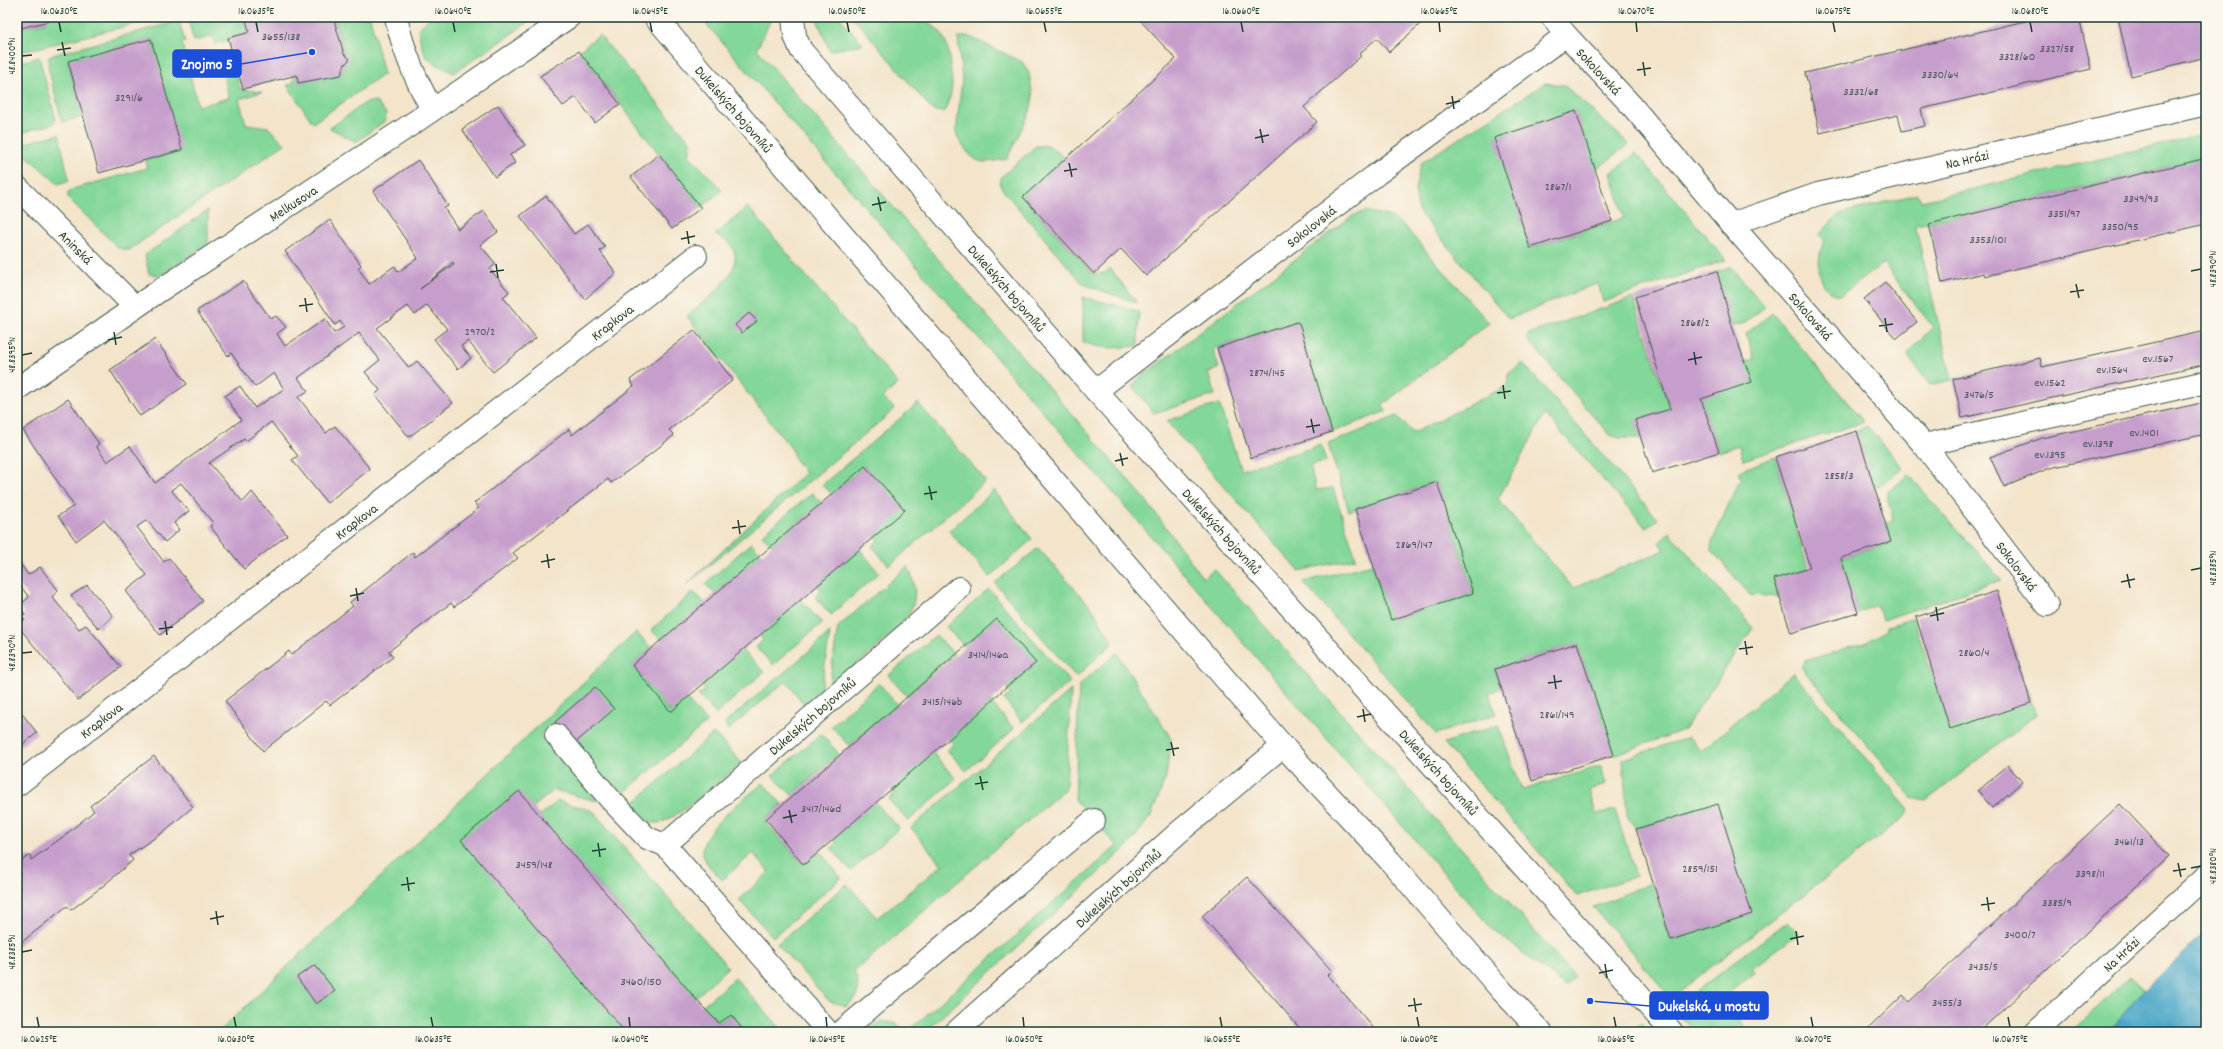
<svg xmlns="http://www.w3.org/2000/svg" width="2223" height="1049" font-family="Dekko,sans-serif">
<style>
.green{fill:#83d799;stroke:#518a66}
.water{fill:#4aa6c8;stroke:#34727e}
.building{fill:#c69ecc;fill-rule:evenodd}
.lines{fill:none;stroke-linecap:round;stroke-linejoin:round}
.minor-casing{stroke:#3f564a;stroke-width:24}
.tertiary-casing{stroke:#3f564a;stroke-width:24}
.primary-casing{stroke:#3f564a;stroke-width:24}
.minor{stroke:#fff;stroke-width:22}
.tertiary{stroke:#fff;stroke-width:22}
.primary{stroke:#fff;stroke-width:22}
.ticks{fill:none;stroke:#1f3d34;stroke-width:1.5}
.labels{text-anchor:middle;stroke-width:3;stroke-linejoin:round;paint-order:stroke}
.number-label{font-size:12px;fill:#49555a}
.street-label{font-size:14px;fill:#1f3d34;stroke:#fbf7ec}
.leader{fill:none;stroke:#1d4ed8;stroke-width:1.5}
.callout-dot{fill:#1d4ed8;stroke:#fbf7ec;stroke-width:1.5}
.callout{fill:#1d4ed8;stroke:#1d4ed8;stroke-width:1.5}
.callout-label{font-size:15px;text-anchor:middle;font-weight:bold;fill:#fff}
.neatline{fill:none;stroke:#1f3d34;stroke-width:1.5}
.ticks-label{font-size:10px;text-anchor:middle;fill:#1f3d34}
</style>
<rect width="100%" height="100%" fill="#fbf7ec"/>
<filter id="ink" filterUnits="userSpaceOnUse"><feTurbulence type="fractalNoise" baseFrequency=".025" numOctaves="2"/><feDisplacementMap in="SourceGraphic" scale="8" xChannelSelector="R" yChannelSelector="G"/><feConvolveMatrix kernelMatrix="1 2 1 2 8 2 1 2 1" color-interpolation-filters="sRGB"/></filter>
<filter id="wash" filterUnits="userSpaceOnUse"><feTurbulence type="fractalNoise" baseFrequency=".012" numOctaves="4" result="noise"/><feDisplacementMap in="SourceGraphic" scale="16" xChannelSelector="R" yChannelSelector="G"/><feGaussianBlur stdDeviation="0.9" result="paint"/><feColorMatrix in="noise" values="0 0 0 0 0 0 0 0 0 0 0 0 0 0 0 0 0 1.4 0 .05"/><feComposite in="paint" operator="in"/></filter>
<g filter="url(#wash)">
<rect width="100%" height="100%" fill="#f3e4ca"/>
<g class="green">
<polygon points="45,17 163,17 17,53 17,29 46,22"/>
<polygon points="197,17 259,17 244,20 247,33 215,44 213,36 194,41 188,19"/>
<path d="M325 17H370L384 74 313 123 287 85 293 84 294 71 297 75 298 83 333 74 341 75C350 59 339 37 335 20H328L326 23Z"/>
<path d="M430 17H536L454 73C426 59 424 62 418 29Z"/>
<polygon points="700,17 772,17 757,49 1145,499 1203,578 1214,569 1575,977 1565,986 1491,928"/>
<polygon points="816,17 839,17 863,44 830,51"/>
<path d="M853 17C895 17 944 4 950 61 952 86 955 89 944 112L933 111Z"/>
<polygon points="966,17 1047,17 1043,20 970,21"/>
<polygon points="179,21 185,42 182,44 198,106 229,98 221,62 232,59 240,89 262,92 239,99 246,124 268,127 285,144 129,250 118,248 68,198 68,193 73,189 147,168 146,160 180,151 151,39 68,61 82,117 62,122 48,67 49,56"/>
<polygon points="599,35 691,142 689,155 722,190 701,208 579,51"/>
<path d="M968 36 1022 62 1029 73 1033 97 1030 112 1007 159C999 160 991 162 984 162 972 162 960 143 956 133L962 79 958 38Z"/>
<polygon points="39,57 56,119 53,124 17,134 17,63"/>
<polygon points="1545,83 1564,85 1629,144 1594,171 1576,111 1495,138 1530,248 1624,218 1611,173 1636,153 1726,260 1603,302 1598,283 1509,319 1418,211 1415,190 1421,163"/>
<polygon points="375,101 386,113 385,121 356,142 330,128 365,103"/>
<polygon points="59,134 69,180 58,184 20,150 25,143"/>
<path d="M2206 134V161L2201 162 2163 168 1970 214 1915 225 1952 380 1930 385 1906 354 1933 327 1883 263 1841 295C1816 294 1815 257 1825 240L1819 235 1839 214 1917 194 1922 201Z"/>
<polygon points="1048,145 1065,158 1023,197 1093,274 1105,273 1110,268 1137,303 1083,284 1002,189 1000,182 1002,176 1036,146"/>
<path d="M748 207 898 384 883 397 895 409 686 585 805 473 793 456V451L687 316C703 302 752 269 729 243 726 240 719 237 715 235Z"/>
<polygon points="208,210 208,244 159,276 149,274 145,255"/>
<polygon points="1365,211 1392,217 1404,226 1489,323 1382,405 1387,411 1332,432 1297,322 1213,349 1219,368 1208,373 1215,395 1154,413 1133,387 1138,379 1352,216"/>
<polygon points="1731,267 1765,307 1742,324 1732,326 1714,272"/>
<path d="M1083 297 1139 311 1138 346C1118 348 1102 350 1083 342Z"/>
<polygon points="1633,298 1670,409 1635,420 1641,438 1620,438 1610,435 1526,338 1528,334"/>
<polygon points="1772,313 1864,422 1743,460 1739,445 1719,452 1701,399 1744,362 1754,359 1746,334"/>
<polygon points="1523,363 1658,519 1646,528 1545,414 1498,499 1573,588 1665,550 1659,543 1669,532 1753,628 1684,730 1614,755 1577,643 1495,669 1500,688 1489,693 1496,714 1436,734 1303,582 1372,564 1392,620 1473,593 1437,482 1349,511 1328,444 1397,416 1413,433 1507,386 1508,374"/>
<polygon points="918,403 986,481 889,566 872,546 878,541 875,535 902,511 865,466 832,494 822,485"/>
<polygon points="1219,404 1241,470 1321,445 1326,462 1310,466 1316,490 1333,488 1356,558 1299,571 1166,421"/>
<polygon points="1867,426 1903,468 1880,485 1873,487 1855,432"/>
<polygon points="1775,457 1808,569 1774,579 1779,597 1750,595 1711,549 1712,542 1738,483 1742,480 1739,471"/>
<polygon points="1909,475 2001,580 1883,620 1876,605 1858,613 1841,558 1891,542 1885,523 1893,520 1886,493"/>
<polygon points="994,490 1032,539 990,577 949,531"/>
<polygon points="812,493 822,503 772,545 762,535"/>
<polygon points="751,543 762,554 715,594 705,584"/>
<polygon points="859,548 879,573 831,615 815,597 821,591 818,585"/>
<polygon points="1038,548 1092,608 1113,643 1076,677 995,583"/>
<path d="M908 566C913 579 917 591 913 605 905 629 850 669 829 687L838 627Z"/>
<polygon points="989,589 1070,682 1022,722 1004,699 1011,694 1006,687 1034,664 997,619 964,646 946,627"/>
<polygon points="693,592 705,603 661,640 651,630"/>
<polygon points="800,599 822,623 773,665 756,647 763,640 759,635"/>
<polygon points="1913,618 1950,728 2026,688 2037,714 1926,801 1912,798 1801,667 1805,661 1867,642 1885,631 1886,627"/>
<polygon points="636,632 651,648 632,666 669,711 672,711 685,698 707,722 619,797 573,744 611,707 594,688 540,735 589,789 597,801 554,790 531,809 625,1032 219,1032"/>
<polygon points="830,633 820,695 806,707 786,681 728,730 725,723"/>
<polygon points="936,635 954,654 907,696 888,676"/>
<polygon points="742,649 764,672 716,714 698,695 705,691 702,684"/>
<polygon points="1117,653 1171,738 1166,777 1151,816 1129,845 925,1032 866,1032 880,1021 895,1023 907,1032 1117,846 1075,800 1079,685"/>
<polygon points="1793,673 1909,809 1907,815 1671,998 1593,907 1651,883 1671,940 1751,914 1715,804 1636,829 1627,816 1623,759 1689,737 1701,751"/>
<polygon points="879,683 897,705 849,746 831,726"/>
<polygon points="1071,690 1066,788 854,972 858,981 857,997 846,1006 829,1001 777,944 847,884 877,918 942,865 911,828"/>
<polygon points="991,702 1014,729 966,771 947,750 953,744 948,739"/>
<polygon points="1498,725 1522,790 1601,766 1606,784 1589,790 1596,814 1615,810 1636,876 1577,896 1444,743"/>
<path d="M714 733 742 763C724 777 677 821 657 823 647 824 634 814 628 808Z"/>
<polygon points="821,734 839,754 792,795 772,776"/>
<polygon points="932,752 956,779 908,821 889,800 895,793 892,787"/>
<path d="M763 783 782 804 764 820 802 863 819 850 841 878 773 937 739 900 769 872 753 853 722 880C716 873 704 863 703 853 699 830 746 798 763 783Z"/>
<polygon points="558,801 593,811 728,967 695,998 619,907 538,817"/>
<polygon points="875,802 899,828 851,871 831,848 836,843 834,838"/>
<polygon points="1788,921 1799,933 1752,968 1756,972 1721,999 1750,1032 1695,1032 1676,1011 1682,1002"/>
<polygon points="2130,976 2144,989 2110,1032 2072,1032"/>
<polygon points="735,978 784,1032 745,1032 731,1015 719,1023 702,1006"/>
<polygon points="1641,1023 1648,1032 1630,1032"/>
</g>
<polygon class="water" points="2206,932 2206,1032 2110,1032 2144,989"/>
<g id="blocks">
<g class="building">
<polygon points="17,17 48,17 49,21 17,29"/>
<polygon points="259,17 326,17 327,20 334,20 344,54 350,59 345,64 341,75 298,83 297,75 243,89 228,38 247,33 249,31 246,20"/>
<polygon points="1137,17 1428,17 1389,52 1377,38 1359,54 1361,56 1304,107 1317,122 1146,276 1121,249 1094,274 1023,197 1176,59"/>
<polygon points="2042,17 2079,17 2091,69 1921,109 1925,126 1902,131 1898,115 1820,133 1805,73"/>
<polygon points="2118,17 2206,17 2206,57 2131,76"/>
<polygon points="151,39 182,150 99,173 68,61"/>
<polygon points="579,51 620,104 595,123 576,97 563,106 540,76"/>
<polygon points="498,105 525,145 510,155 515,163 495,177 462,129"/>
<polygon points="1576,111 1612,221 1530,248 1494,138"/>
<polygon points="659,154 701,208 672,229 631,177"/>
<polygon points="2203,159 2206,174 2206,224 1985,276 1984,273 1942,283 1929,224"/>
<path d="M418 160 448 206 444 208 458 229 484 211 498 232 480 245 496 264 490 269 509 292 503 297 536 338 493 372 468 341 461 346 471 358 458 369 434 339 447 329 427 305 415 315 408 306 377 328 409 368 417 361 453 403 409 437 375 395 380 390 365 372 380 360 359 333 298 378 308 391 298 397 326 433 335 426 370 469 327 503 292 460 298 456 271 422 246 441 244 439 209 463 243 502 252 492 287 535 244 569 210 526 213 523 181 483 171 490 189 511 174 523 179 530 165 542 147 520 137 527 164 562 169 558 203 601 160 635 126 591 147 575 104 520 76 541 58 516 74 506 23 430 68 399 99 444 96 446 107 462 130 446 155 483 241 420 225 396 240 386 255 408 284 389 274 373 255 387 231 353 228 356 197 311 243 281 271 319 276 316 286 327 277 334 285 346 325 319 334 333 344 327 340 321 335 325 285 251 330 220 361 265 358 268 369 284 393 267 395 266 398 272 418 258 373 191ZM453 262 454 264 420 289Z"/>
<polygon points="546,196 574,234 588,224 605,247 600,251 616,273 585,299 520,216"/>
<polygon points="1717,271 1732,326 1752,382 1701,399 1719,452 1652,473 1635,420 1670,409 1635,297"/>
<polygon points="1885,282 1917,322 1896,339 1864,299"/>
<polygon points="749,313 757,321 742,333 735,325"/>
<polygon points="1297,322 1299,323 1332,432 1251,458 1217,348"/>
<polygon points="694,330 733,380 669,430 674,435 643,460 611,483 608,479 513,553 518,558 454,607 451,603 389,651 393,657 330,705 326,701 263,751 225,701 289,651 291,655 353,606 350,602 413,552 415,557 479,508 474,503 569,429 572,435 634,386 630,380"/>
<polygon points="2206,331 2206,364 1962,418 1953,379 2040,358 2042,367"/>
<polygon points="155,339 187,384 140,416 110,370"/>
<polygon points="2206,402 2206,434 2050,468 2004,487 1990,457 2042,438"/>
<polygon points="1857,431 1891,542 1841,558 1858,613 1791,633 1774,579 1810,568 1775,457"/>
<polygon points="865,466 905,510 672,711 670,711 632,665"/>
<polygon points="1437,482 1473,593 1391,620 1355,509"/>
<polygon points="17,559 28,575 40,567 58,590 52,597 79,629 86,625 121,667 78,700 18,626 25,619 22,616 25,614 19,606 29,597 17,582"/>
<polygon points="87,585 113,616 99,629 71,596"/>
<polygon points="1997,591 2031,703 1950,729 1916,617"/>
<polygon points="997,619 1036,663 1006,687 978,714 805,864 802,863 766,819"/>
<polygon points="1577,643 1614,755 1532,781 1495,669"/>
<polygon points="595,687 614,709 574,744 555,722"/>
<polygon points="17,707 37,733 17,749"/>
<polygon points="154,756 193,807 162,833 129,855 133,860 103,886 71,910 67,906 17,946 17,864 30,855 31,860 64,836 94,811 90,806"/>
<polygon points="2008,765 2022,782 1992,808 1978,791"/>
<polygon points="2206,765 2206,772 2202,768"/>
<polygon points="519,791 702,1006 719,1023 731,1015 745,1032 625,1032 461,840"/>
<polygon points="1718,804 1752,914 1671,940 1636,829"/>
<polygon points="2120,804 2169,856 1979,1032 1865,1032 1903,995 1909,1002"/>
<polygon points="1247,877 1332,971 1328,975 1377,1032 1303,1032 1202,916"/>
<polygon points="315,965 335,991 316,1004 297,977"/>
</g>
</g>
</g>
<g filter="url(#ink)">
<use href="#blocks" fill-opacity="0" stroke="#3f564a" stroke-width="1"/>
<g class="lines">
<defs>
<g id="minor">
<path d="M396 17C403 50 415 79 432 109"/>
<polyline points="793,17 795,36 801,50 1096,391 1672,1032"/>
<polyline points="1552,17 1566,35 1632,106 1731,224 1924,445 2047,605"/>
<polyline points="17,187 135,307"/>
<polyline points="1731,224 1818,194 2206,104"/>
<polyline points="1096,391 1377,174 1566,35"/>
<polyline points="1924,445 2206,382"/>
<polyline points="556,735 610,799 647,838 665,845"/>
<polyline points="17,785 696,256"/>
<polyline points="828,1032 665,845 959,588"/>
<polyline points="841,1032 1094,820"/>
<polyline points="956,1032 1179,832 1283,746"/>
<polyline points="2036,1032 2206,876"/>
</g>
<polyline id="tertiary" points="17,389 159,291 406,128 569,17"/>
<polyline id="primary" points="655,17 1283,746 1390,861 1502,991 1541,1032"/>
</defs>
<use href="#minor" class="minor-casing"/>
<use href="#tertiary" class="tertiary-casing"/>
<use href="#primary" class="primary-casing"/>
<use href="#minor" class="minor"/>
<use href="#tertiary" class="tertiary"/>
<use href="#primary" class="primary"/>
</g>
</g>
<path class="ticks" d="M59 22 61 32M256 22 258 32M453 22 455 32M650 22 652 32M847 22 849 32M1044 22 1046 32M1241 22 1243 32M1439 22 1440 32M1636 22 1637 32M1833 22 1835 32M2030 22 2032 32M62 42 65 56M57 50 71 48M22 56 32 55M1643 62 1645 76M1637 70 1651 68M1452 96 1454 109M1446 104 1460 101M1260 129 1263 143M1255 138 1269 135M1069 163 1072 177M1064 171 1077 169M878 197 881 211M872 205 886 202M687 231 689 244M681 239 695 236M496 264 498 278M2191 271 2201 269M490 272 504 270M2076 284 2079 298M2070 292 2084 290M305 298 307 312M299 306 313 304M1885 318 1887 332M1879 326 1893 324M114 332 116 345M108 340 122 337M1694 352 1696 365M22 355 32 353M1688 360 1702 357M1503 385 1505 399M1497 393 1511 391M1311 419 1314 433M1306 427 1320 425M1120 453 1123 466M1115 461 1128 458M929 486 932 500M924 494 937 492M738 520 740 534M732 528 746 526M547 554 549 568M541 562 555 559M2191 570 2201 568M2127 574 2130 588M2121 582 2135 579M356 588 358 601M350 596 364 593M1936 607 1938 621M1930 616 1944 613M165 621 167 635M159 629 173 627M1745 641 1747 655M1739 649 1753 647M22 653 32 652M1554 675 1556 689M1548 683 1562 681M1363 709 1365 722M1357 717 1371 714M1171 742 1174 756M1166 750 1179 748M980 776 983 790M975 784 988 782M789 810 792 823M783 818 797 815M598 843 600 857M592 851 606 849M2178 863 2181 877M2191 868 2201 866M2173 871 2186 869M407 877 409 891M401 885 415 883M1987 897 1989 911M1981 905 1995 903M216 911 218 925M210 919 224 916M1796 931 1798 945M1790 939 1804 936M22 952 32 950M1605 964 1607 978M1599 973 1613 970M1414 998 1416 1012M1408 1006 1422 1004M37 1017 39 1027M234 1017 236 1027M431 1017 433 1027M629 1017 630 1027M826 1017 827 1027M1023 1017 1024 1027M1220 1017 1222 1027M1417 1017 1419 1027M1614 1017 1616 1027M1811 1017 1813 1027M2008 1017 2010 1027"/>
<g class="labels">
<g class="number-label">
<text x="281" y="40">3655/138</text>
<text x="2057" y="52">3327/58</text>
<text x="2017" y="60">3328/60</text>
<text x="1940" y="78">3330/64</text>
<text x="1861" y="95">3332/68</text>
<text x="129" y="101">3291/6</text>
<text x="1558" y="190">2867/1</text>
<text x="2141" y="202">3349/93</text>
<text x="2064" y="217">3351/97</text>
<text x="2120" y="230">3350/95</text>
<text x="1988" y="243">3353/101</text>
<text x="1695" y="326">2868/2</text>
<text x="480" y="335">2970/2</text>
<text x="2158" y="362">ev.1567</text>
<text x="2112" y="373">ev.1564</text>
<text x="1267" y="376">2874/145</text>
<text x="2050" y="386">ev.1562</text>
<text x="1979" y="398">3476/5</text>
<text x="2144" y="436">ev.1401</text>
<text x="2098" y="447">ev.1398</text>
<text x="2050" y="458">ev.1395</text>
<text x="1839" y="479">2858/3</text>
<text x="1414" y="548">2869/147</text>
<text x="1974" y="656">2860/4</text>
<text x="988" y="658">3414/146a</text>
<text x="942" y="705">3415/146b</text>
<text x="1557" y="718">2861/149</text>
<text x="821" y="812">3417/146d</text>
<text x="2129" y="845">3461/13</text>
<text x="534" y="868">3459/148</text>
<text x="1700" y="872">2859/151</text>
<text x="2090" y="877">3398/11</text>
<text x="2057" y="906">3385/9</text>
<text x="2020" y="938">3400/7</text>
<text x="1983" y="970">3435/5</text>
<text x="641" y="985">3460/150</text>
<text x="1947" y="1006">3455/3</text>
</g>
<g class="street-label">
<text transform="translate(1599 71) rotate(47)" y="5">Sokolovská</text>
<text transform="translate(734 109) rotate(49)" y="5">Dukelských bojovníků</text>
<text transform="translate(1967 159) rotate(-13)" y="5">Na Hrázi</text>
<text transform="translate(293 203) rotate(-33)" y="5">Melkusova</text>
<text transform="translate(1311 226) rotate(-38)" y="5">Sokolovská</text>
<text transform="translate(76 247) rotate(45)" y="5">Aninská</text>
<text transform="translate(1007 288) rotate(49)" y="5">Dukelských bojovníků</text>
<text transform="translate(1811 316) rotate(49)" y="5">Sokolovská</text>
<text transform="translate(612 322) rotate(-38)" y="5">Krapkova</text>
<text transform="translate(356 521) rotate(-38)" y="5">Krapkova</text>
<text transform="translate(1222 531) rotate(48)" y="5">Dukelských bojovníků</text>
<text transform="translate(2017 566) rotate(53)" y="5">Sokolovská</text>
<text transform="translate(812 716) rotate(-41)" y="5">Dukelských bojovníků</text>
<text transform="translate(101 720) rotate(-38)" y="5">Krapkova</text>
<text transform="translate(1439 772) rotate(48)" y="5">Dukelských bojovníků</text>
<text transform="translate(1118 888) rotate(-42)" y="5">Dukelských bojovníků</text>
<text transform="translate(2121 954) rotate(-43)" y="5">Na Hrázi</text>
</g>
</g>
<path class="leader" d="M312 52L241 64M1590 1001L1650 1006"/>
<g class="callout-dot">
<circle cx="312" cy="52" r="4"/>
<circle cx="1590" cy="1001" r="4"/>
</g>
<g class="callout">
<rect x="173" y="50" width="68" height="27" rx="4"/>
<rect x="1650" y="992" width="118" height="27" rx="4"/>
</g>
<g class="callout-label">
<text x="207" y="69">Znojmo 5</text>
<text x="1709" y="1011">Dukelská, u mostu</text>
</g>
<rect width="2223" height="1049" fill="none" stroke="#fbf7ec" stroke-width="44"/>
<rect x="22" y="22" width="2179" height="1005" class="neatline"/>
<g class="ticks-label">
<text x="59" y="14">16.0630°E</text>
<text x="256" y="14">16.0635°E</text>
<text x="453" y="14">16.0640°E</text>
<text x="650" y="14">16.0645°E</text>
<text x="847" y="14">16.0650°E</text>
<text x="1044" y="14">16.0655°E</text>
<text x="1241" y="14">16.0660°E</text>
<text x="1439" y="14">16.0665°E</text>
<text x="1636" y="14">16.0670°E</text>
<text x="1833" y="14">16.0675°E</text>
<text x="2030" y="14">16.0680°E</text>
<text transform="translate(11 56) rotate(-90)" y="4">48.8400°N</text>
<text transform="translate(2212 269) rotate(-90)" y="4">48.8390°N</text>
<text transform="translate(11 355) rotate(-90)" y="4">48.8395°N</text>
<text transform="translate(2212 568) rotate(-90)" y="4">48.8385°N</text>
<text transform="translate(11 653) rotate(-90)" y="4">48.8390°N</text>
<text transform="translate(2212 866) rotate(-90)" y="4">48.8380°N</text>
<text transform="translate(11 952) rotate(-90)" y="4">48.8385°N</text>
<text x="39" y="1042">16.0625°E</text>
<text x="236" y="1042">16.0630°E</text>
<text x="433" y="1042">16.0635°E</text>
<text x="630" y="1042">16.0640°E</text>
<text x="827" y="1042">16.0645°E</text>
<text x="1024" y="1042">16.0650°E</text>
<text x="1222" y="1042">16.0655°E</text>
<text x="1419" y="1042">16.0660°E</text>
<text x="1616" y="1042">16.0665°E</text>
<text x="1813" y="1042">16.0670°E</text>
<text x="2010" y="1042">16.0675°E</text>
</g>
</svg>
